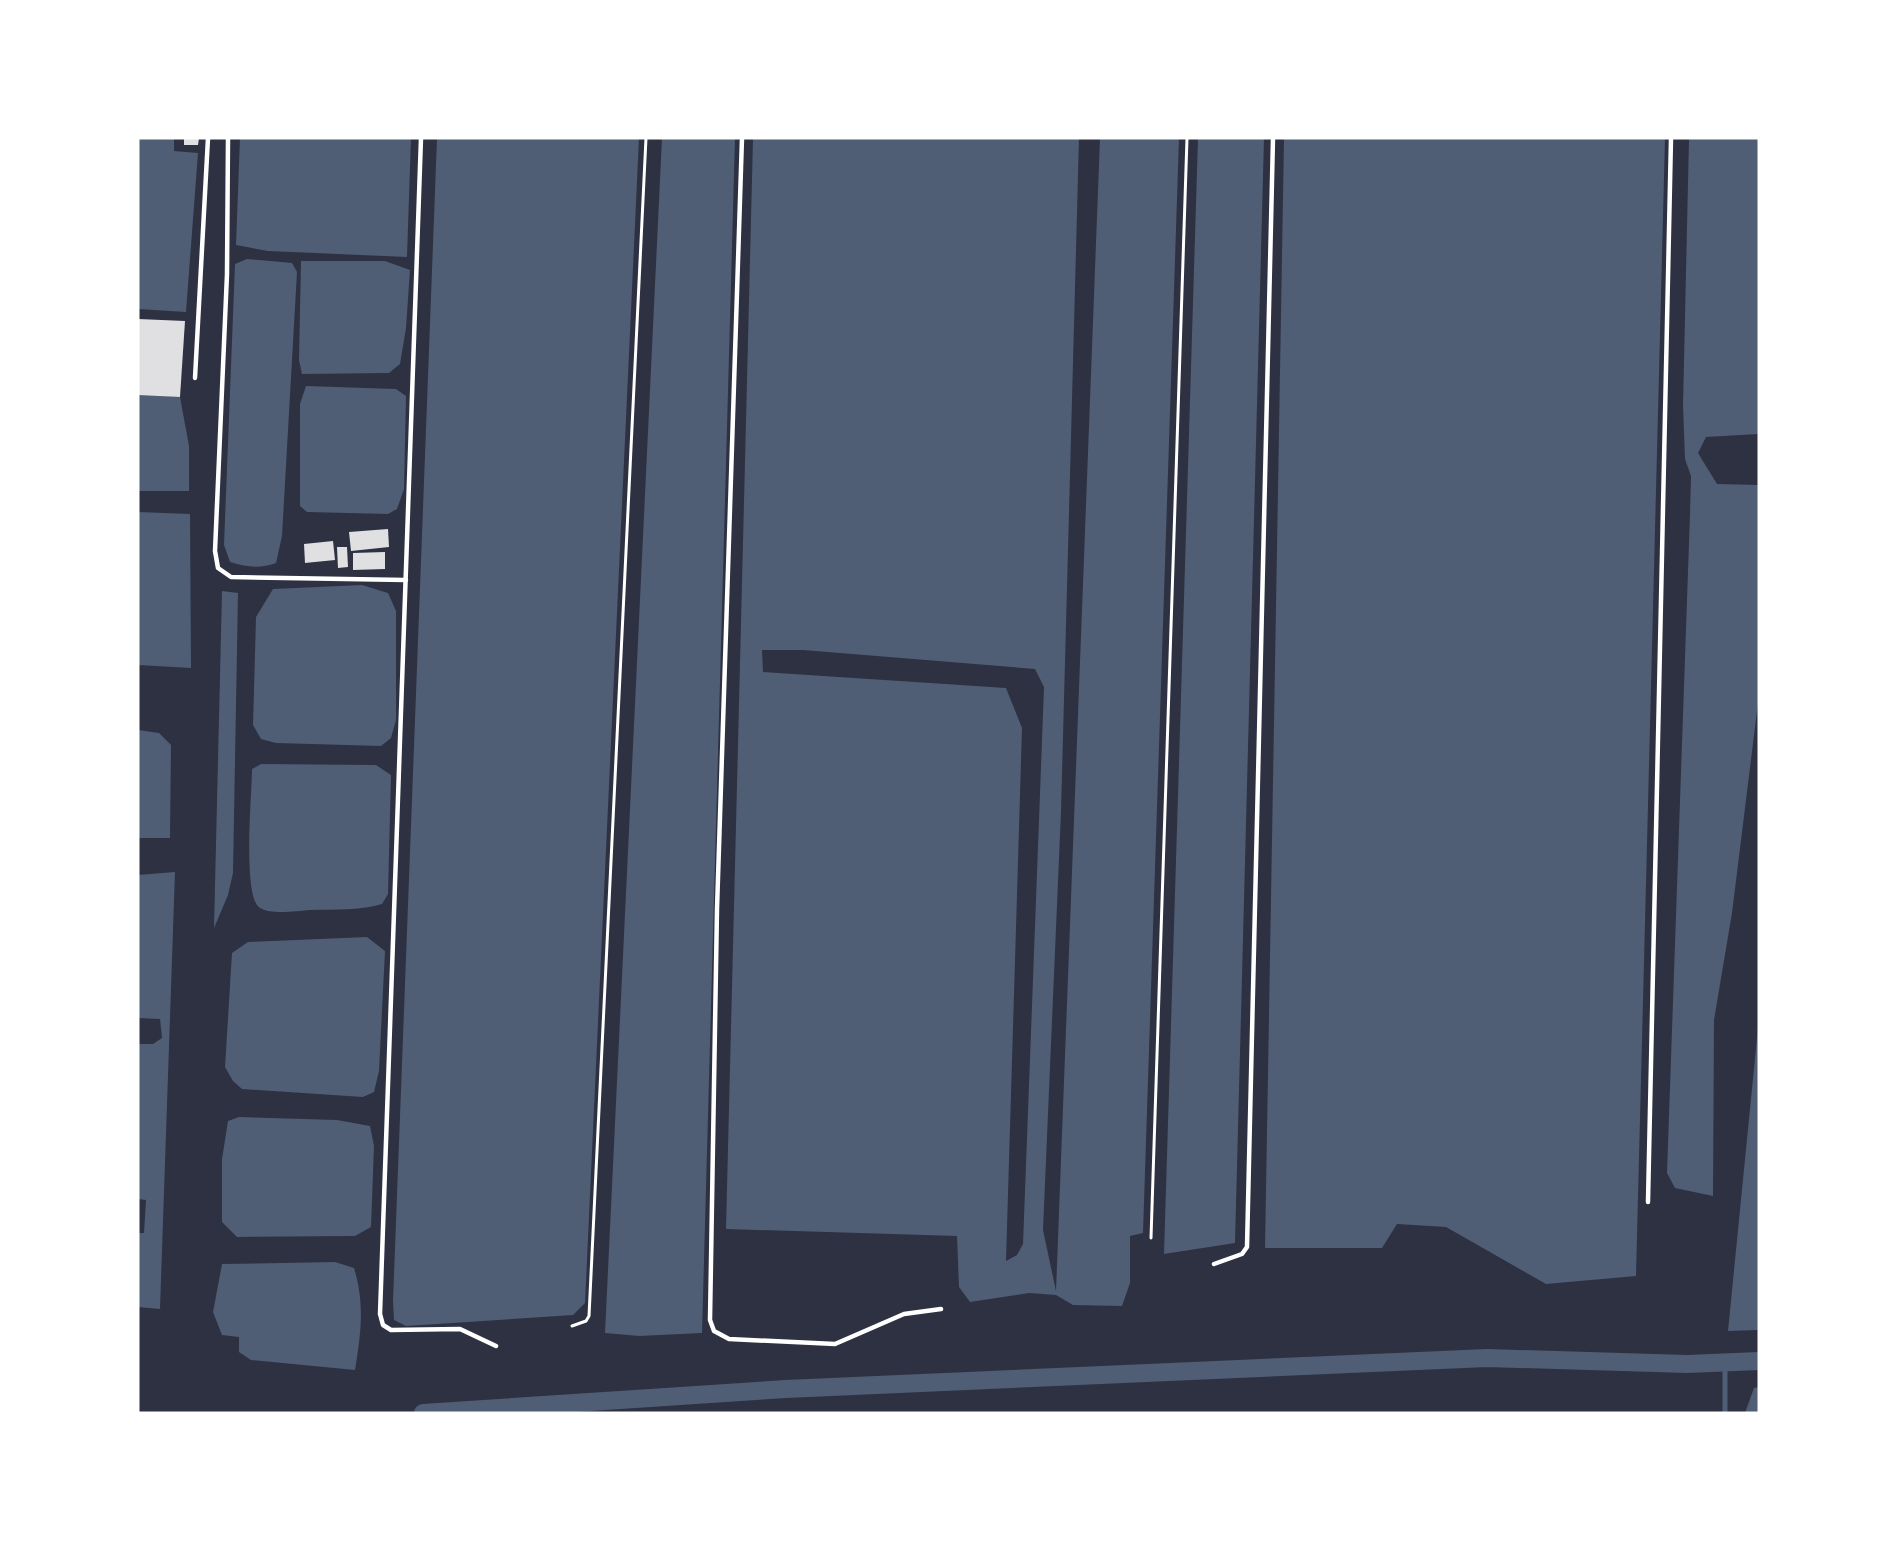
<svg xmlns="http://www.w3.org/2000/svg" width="1897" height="1551" font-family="'Fira Sans Condensed',sans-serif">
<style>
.water{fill:#4f5d75;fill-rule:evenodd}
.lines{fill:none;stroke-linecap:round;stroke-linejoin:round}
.stream{stroke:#4f5d75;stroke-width:5}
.canal{stroke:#4f5d75;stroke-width:18}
.building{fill:#e0e0e3}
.path{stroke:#fff;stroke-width:3}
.service{stroke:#fff;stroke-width:4.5}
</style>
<rect width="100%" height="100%" fill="#2d3142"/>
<g class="water">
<polygon points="138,138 174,138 174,151 198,153 186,312 138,309"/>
<polygon points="240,138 411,138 407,257 268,251 236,245"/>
<polygon points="437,138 639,138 585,1303 573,1315 406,1326 394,1320 393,1301"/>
<polygon points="662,138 735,138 702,1333 639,1336 605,1333"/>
<path d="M753 138H1079L1061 812 1043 1230 1056 1291 1100 138H1179L1143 1233 1130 1236V1283L1122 1306 1073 1305 1056 1295 1029 1293 970 1302 959 1287 957 1236 726 1229ZM762 650H803L1035 669 1044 687 1023 1244 1017 1255 1006 1261 1022 728 1006 688 763 672Z"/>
<polygon points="1198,138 1264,138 1235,1243 1164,1254"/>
<polygon points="1284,138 1665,138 1636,1276 1546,1284 1446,1227 1397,1224 1382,1248 1265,1248"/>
<polygon points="1689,138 1759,138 1759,434 1706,437 1698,453 1717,484 1759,485 1759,695 1732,913 1714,1020 1713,1196 1675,1188 1667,1173 1690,514 1691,476 1685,459 1683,405"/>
<path d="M247 259 292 263 297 272 282 536 276 563C259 569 247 567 230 562L224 545 235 264Z"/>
<polygon points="301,261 385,261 410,270 406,328 400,364 389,373 302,374 299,360"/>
<polygon points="306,386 396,389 406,396 404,489 397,509 388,514 307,512 300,506 300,404"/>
<polygon points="138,394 180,397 189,446 189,491 138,491"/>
<polygon points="138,512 190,514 191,668 138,665"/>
<polygon points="362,585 388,593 396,611 396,720 391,738 381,746 276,743 261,739 253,725 256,617 273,589"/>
<polygon points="222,591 238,593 233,873 228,895 214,928"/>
<polygon points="138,730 159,733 171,745 170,838 138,838"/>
<path d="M261 764 376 765 391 775 388 894 382 904C359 911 334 909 310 910 296 911 272 915 260 908 242 897 252 793 252 769Z"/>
<polygon points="175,872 160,1309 138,1307 138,1233 144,1233 146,1200 138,1199 138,1044 153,1044 162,1038 160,1019 138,1018 138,875"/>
<polygon points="367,937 385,951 379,1071 374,1092 363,1097 242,1089 233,1081 225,1067 232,953 248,942"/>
<polygon points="1759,1018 1759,1330 1728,1331"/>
<polygon points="239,1117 337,1120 370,1126 374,1146 371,1227 355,1236 237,1237 222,1222 222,1159 228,1121"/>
<path d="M335 1262 354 1268C365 1304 361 1333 355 1370L251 1360 239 1352V1337L222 1335 213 1312 222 1264Z"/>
<polygon points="1759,1387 1759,1413 1745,1413 1754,1388"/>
</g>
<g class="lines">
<polyline class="stream" points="1725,1413 1725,1362"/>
<polyline class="canal" points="423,1413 786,1389 1487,1358 1687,1364 1759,1361"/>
</g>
<g class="building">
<polygon points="184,138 199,138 198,145 184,145"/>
<polygon points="138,319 185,321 180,397 138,395"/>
<polygon points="388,529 389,547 351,551 349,532"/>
<polygon points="333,541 335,560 305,563 304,544"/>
<polygon points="337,547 347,547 348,567 338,568"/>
<polygon points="385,552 385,569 353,570 353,553"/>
</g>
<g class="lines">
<g class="path">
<polyline points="1151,1238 1187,138"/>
<polyline points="572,1326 586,1321 589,1316 646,138"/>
</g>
<g class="service">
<polyline points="228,138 227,274 215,551 218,568 231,577 406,580"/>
<polyline points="421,138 380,1314 383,1325 391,1330 460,1329 496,1346"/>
<polyline points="742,138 717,909 710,1320 714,1331 729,1339 835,1344 904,1314 941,1309"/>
<polyline points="195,378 208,138"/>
<polyline points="1648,1202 1671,138"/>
<polyline points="1214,1264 1242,1254 1247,1247 1273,138"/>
</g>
</g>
<rect width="1897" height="1551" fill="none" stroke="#ffffff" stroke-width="279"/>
</svg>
